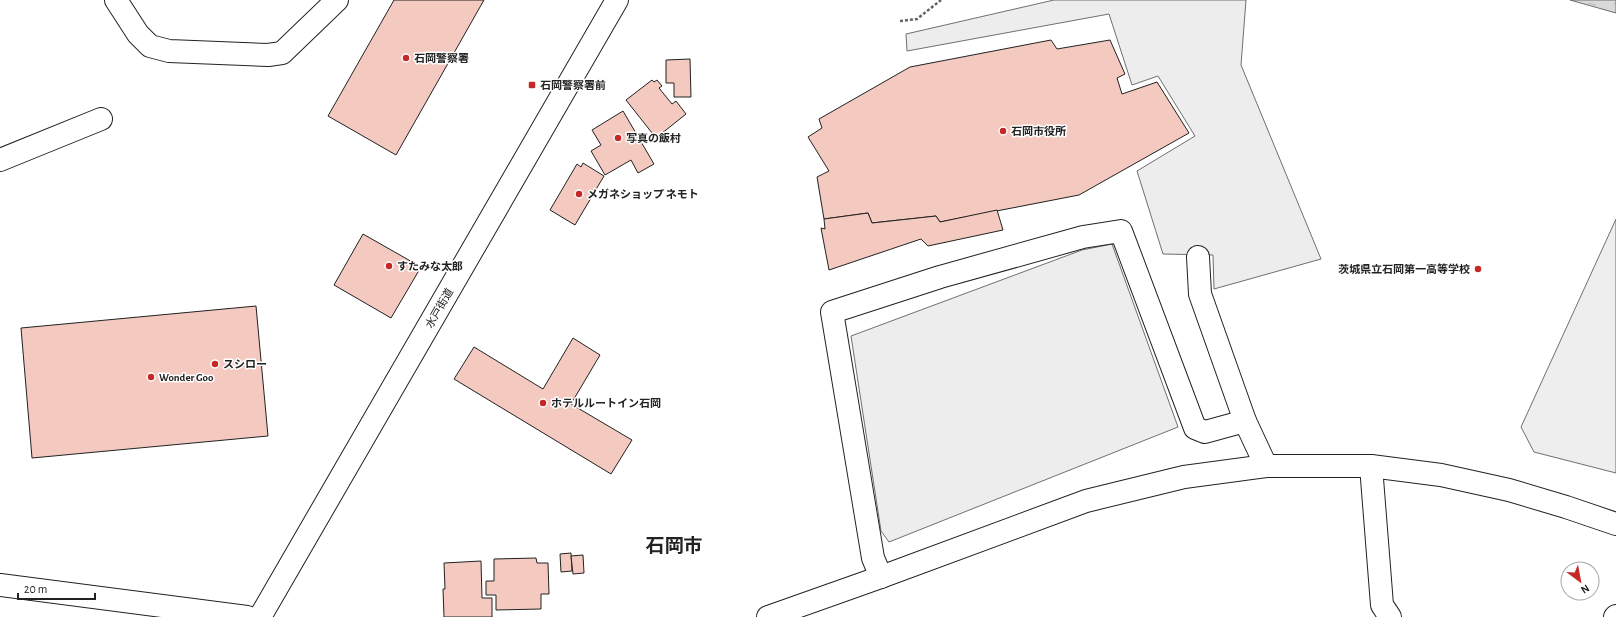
<svg xmlns="http://www.w3.org/2000/svg" width="1616" height="617" font-family="'Alegreya Sans','Noto Sans JP',sans-serif">
<style>
.green{fill:#eee;stroke:#6f6f6f}
.parking{fill:#ededed;stroke:#6f6f6f}
.water{fill:url(#water-ripples);stroke:#6f6f6f}
.building{fill:#f3c9c0;stroke:#222}
.lines{fill:none;stroke-linecap:round;stroke-linejoin:round}
.minor-casing{stroke:#222;stroke-width:24}
.highway-casing{stroke:#222;stroke-width:24}
.path{stroke:#646464;stroke-width:2.5;stroke-dasharray:3 2;stroke-linecap:butt}
.minor{stroke:#fff;stroke-width:22}
.highway{stroke:#fff;stroke-width:22}
.poi-dot{fill:#c62828;stroke:#fff;stroke-width:1.5}
.labels{text-anchor:middle;stroke-width:3;stroke-linejoin:round;paint-order:stroke}
.poi-label{font-size:11px;font-weight:bold;fill:#222;stroke:#fff;text-anchor:start}
.street-label{font-size:11px;fill:#222;stroke:#fff}
.town-label{font-size:19px;font-weight:bold;fill:#222;stroke:#fff}
</style>
<defs>
<pattern id="water-ripples" width="26" height="14" patternUnits="userSpaceOnUse"><rect width="26" height="14" fill="#d9d9d9"/><path d="M2 4q2-2 4 0t4 0M15 11q2-2 4 0t4 0" fill="none" stroke="#bababa"/></pattern>
</defs>
<rect width="100%" height="100%" fill="#fff"/>
<polygon class="green" points="1616,219 1616,473 1534,452 1521,427"/>
<g class="parking">
<polygon points="1054,0 1246,0 1241,65 1321,259 1214,289 1213,255 1163,254 1137,171 1195,136 1158,76 1132,85 1109,14 907,51 906,34"/>
<polygon points="1112,244 1178,427 889,542 881,531 851,336 1082,250"/>
</g>
<polygon class="water" points="1570,0 1616,0 1616,13"/>
<g class="building">
<polygon points="394,0 484,0 396,155 328,116"/>
<polygon points="1051,40 1057,49 1110,40 1125,74 1117,78 1122,94 1157,82 1189,133 1079,195 940,222 936,216 872,223 868,213 824,219 817,177 829,171 808,137 822,128 819,119 910,67"/>
<polygon points="690,59 691,97 674,97 674,83 666,83 666,60"/>
<polygon points="652,80 654,82 657,80 662,86 659,88 672,104 676,101 686,114 656,138 626,100"/>
<polygon points="623,111 654,164 638,173 631,160 605,175 591,151 601,145 592,130"/>
<polygon points="583,163 604,176 575,225 550,210 577,164 581,167"/>
<polygon points="997,210 1003,230 928,246 921,239 829,270 821,228 825,229 824,219 868,213 872,223 936,216 940,222"/>
<polygon points="363,234 421,267 391,318 334,285"/>
<polygon points="256,306 268,436 32,458 21,328"/>
<polygon points="573,338 600,355 571,404 632,440 611,474 454,379 474,347 543,389"/>
<polygon points="571,553 572,571 561,572 560,554"/>
<polygon points="583,555 584,573 573,574 571,556"/>
<polygon points="536,558 537,563 548,563 549,594 541,594 541,609 496,610 496,595 486,595 486,581 494,581 494,559"/>
<polygon points="481,561 482,598 492,598 492,617 444,617 443,589 445,589 444,563"/>
</g>
<g class="lines">
<defs>
<g id="minor">
<polyline points="116,0 138,34 150,46 169,51 268,55 282,53 337,0"/>
<polyline points="0,160 101,119"/>
<polyline points="1198,257 1200,294 1245,421"/>
<polyline points="1371,466 1382,605 1390,617"/>
<polyline points="881,577 873,558 832,312 940,277 1083,237 1121,231 1195,428 1205,432 1245,421 1266,466"/>
<polyline points="0,585 247,617"/>
<polyline points="768,617 881,577 1086,501 1184,477 1266,466 1371,466 1441,475 1509,490 1566,507 1616,524"/>
<polyline points="1615,617 1616,616"/>
</g>
<polyline id="highway" points="260,617 617,0"/>
</defs>
<use href="#minor" class="minor-casing"/>
<use href="#highway" class="highway-casing"/>
<polyline class="path" points="900,21 917,19 941,0"/>
<use href="#minor" class="minor"/>
<use href="#highway" class="highway"/>
</g>
<g class="poi-dot">
<circle cx="406" cy="58" r="4"/>
<rect x="528" y="81" width="8" height="8" rx="2"/>
<circle cx="1003" cy="131" r="4"/>
<circle cx="618" cy="138" r="4"/>
<circle cx="579" cy="194" r="4"/>
<circle cx="389" cy="266" r="4"/>
<circle cx="1478" cy="269" r="4"/>
<circle cx="215" cy="364" r="4"/>
<circle cx="151" cy="377" r="4"/>
<circle cx="543" cy="403" r="4"/>
</g>
<g class="labels">
<g class="poi-label">
<text x="414" y="62">石岡警察署</text>
<text x="540" y="89">石岡警察署前</text>
<text x="1011" y="135">石岡市役所</text>
<text x="626" y="142">写真の飯村</text>
<text x="587" y="198">メガネショップ ネモト</text>
<text x="397" y="270">すたみな太郎</text>
<text x="1470" y="273" text-anchor="end">茨城県立石岡第一高等学校</text>
<text x="223" y="368">スシロー</text>
<text x="159" y="381">Wonder Goo</text>
<text x="551" y="407">ホテルルートイン石岡</text>
</g>
<g class="street-label">
<text transform="translate(439 308) rotate(-60)" y="4">水戸街道</text>
</g>
<g class="town-label">
<text x="674" y="552">石岡市</text>
</g>
</g>
<g transform="translate(1580 581) rotate(148)"><circle r="19" fill="#ffffff" stroke="#a7a7a7"/>
<path d="M0-3L7 15L0 10L-7 15Z" fill="#c62828"/>
<text y="-6" font-size="11" font-weight="bold" text-anchor="middle" fill="#222222">N</text>
</g>
<path d="M18 593v6h77v-6" fill="none" stroke="#222222" stroke-width="2"/>
<text x="24" y="593" font-size="12" fill="#222222" stroke="#ffffff" stroke-width="3" paint-order="stroke">20 m</text>
</svg>
